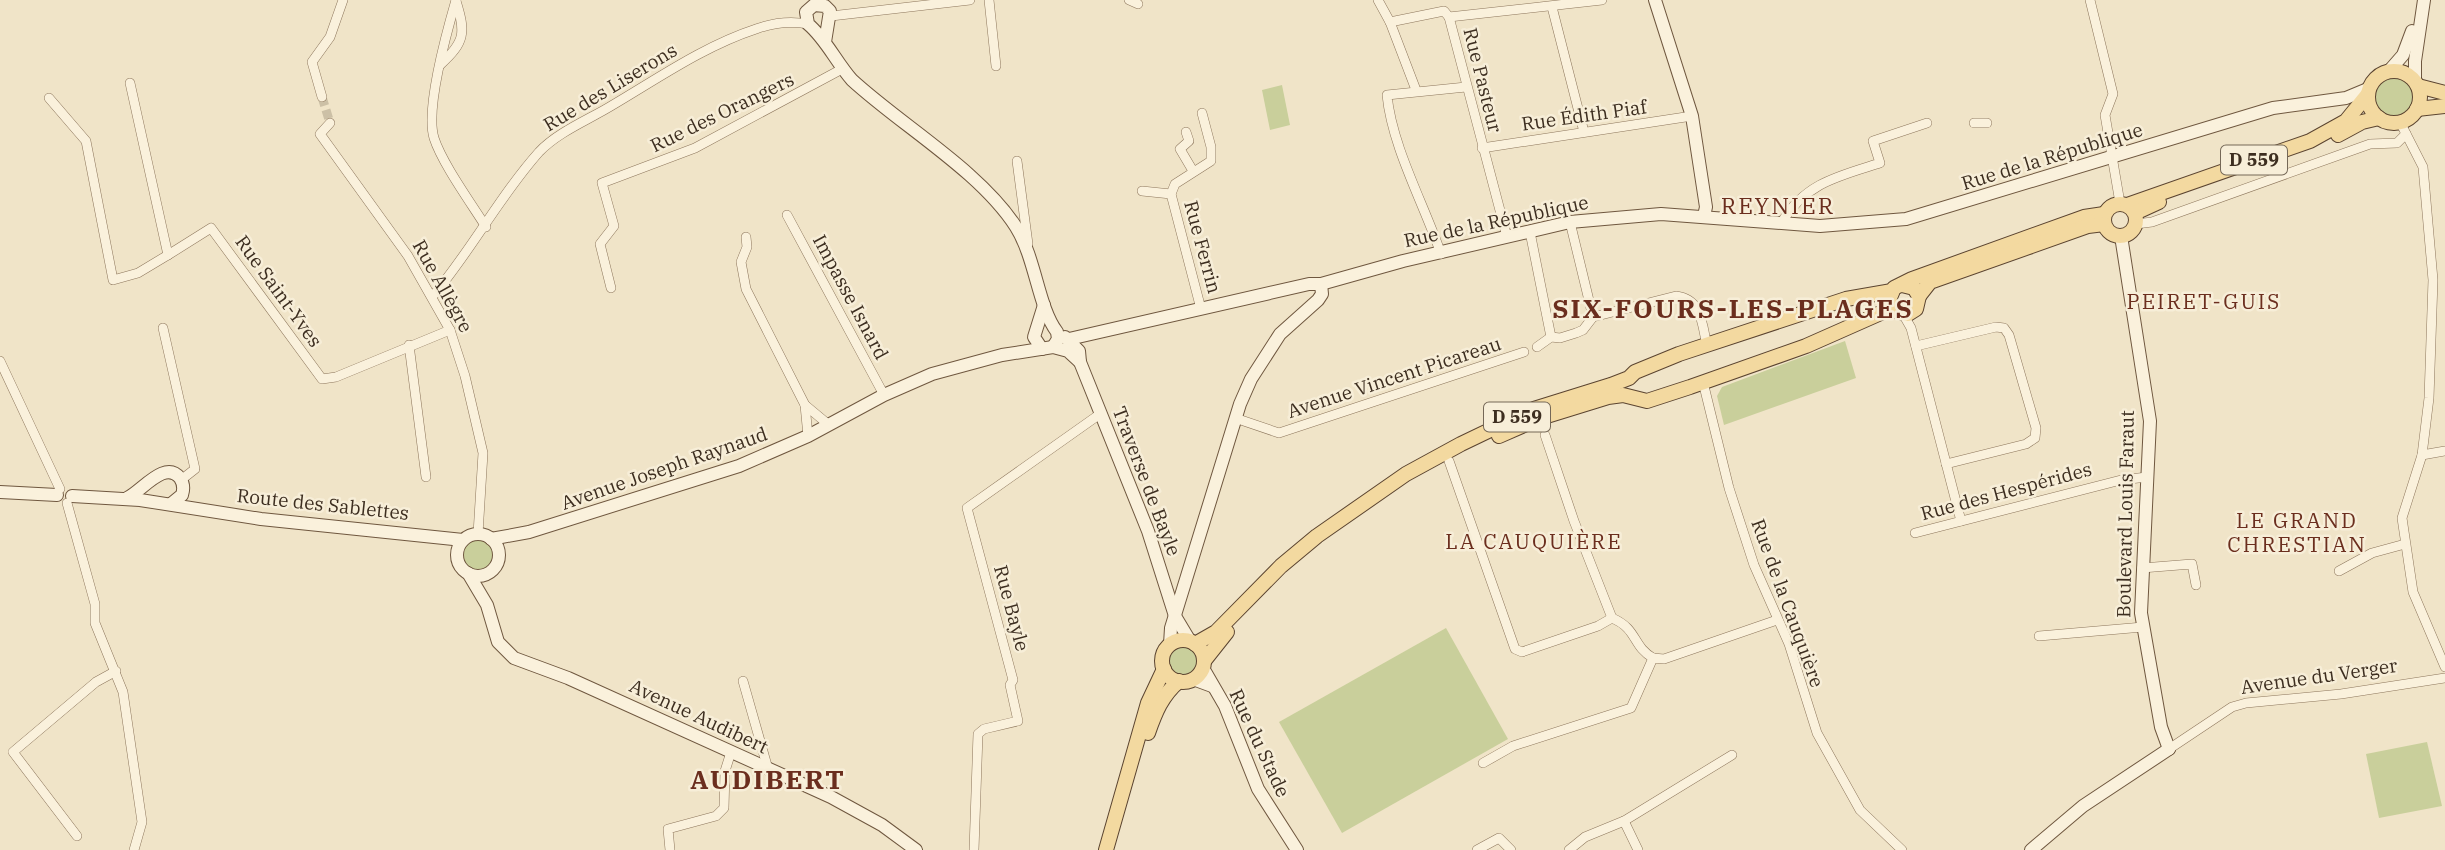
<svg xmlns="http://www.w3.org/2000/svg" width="2445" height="850" font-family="'IBM Plex Serif',serif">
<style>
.green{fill:#c9cf9b}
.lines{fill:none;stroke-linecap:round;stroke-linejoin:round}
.street-tunnel{stroke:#ccc0a6;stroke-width:9;stroke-dasharray:9 4.5;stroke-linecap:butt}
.street-casing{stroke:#8d765c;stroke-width:10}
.secondary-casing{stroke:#6f573f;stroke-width:14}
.primary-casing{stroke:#5b4430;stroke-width:16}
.street{stroke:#faf1dc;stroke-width:9}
.secondary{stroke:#faf1dc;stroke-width:12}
.primary{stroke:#f3d9a0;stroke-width:14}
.labels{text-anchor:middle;stroke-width:5;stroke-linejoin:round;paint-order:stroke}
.shield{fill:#f7eed8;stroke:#756857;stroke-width:2}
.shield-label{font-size:18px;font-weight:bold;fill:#3d2e20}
.street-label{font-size:19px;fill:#3d2e20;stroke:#f7eed8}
.neighbourhood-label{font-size:21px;letter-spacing:2px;fill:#6b2e1e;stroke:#f7eed8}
.quarter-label{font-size:23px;letter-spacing:2px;fill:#6b2e1e;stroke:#f7eed8}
.district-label{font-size:26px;font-weight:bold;letter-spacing:2px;fill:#6b2e1e;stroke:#f7eed8}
</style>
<rect width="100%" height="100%" fill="#f0e4c8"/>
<g class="green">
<circle cx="2394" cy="97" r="26"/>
<polygon points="1282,85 1290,125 1270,130 1262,90"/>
<polygon points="1845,341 1856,378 1724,425 1717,396 1722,387"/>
<circle cx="478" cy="555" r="20"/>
<polygon points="1446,628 1508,739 1342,833 1279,722"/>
<circle cx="1183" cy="661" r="20"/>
<polygon points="2427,742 2442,806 2379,818 2366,754"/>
</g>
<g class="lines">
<polyline class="street-tunnel" points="322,97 330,123"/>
<defs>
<g id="street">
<path d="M456 0C447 31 425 108 434 138 442 163 471 203 486 227"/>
<polyline points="989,0 996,66"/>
<polyline points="1129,0 1138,4"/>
<polyline points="1378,0 1390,22 1444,11 1449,17 1507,237"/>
<polyline points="2090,0 2113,94 2105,115 2120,203"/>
<polyline points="1552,7 1584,132"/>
<polyline points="831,16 970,0"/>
<polyline points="1449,17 1602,0"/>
<polyline points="1390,22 1416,90"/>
<path d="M440 65C465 42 466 33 456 1"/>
<polyline points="130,83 168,255 211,228 322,379 336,377 450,330"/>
<polyline points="322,97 312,62 330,37 343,0"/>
<polyline points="49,98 86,141 113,280 138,273 168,255"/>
<polyline points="2400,122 2423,167 2433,280 2429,398 2422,455 2402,518 2413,592 2445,667"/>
<polyline points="330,123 320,134 408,256 450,330 465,376 483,453 478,534"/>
<polyline points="1974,123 1987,123"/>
<polyline points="1186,132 1189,141 1180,149 1193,171"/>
<polyline points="1482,148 1692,116"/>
<polyline points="1017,161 1028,244"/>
<polyline points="1142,191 1171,194"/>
<polyline points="787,215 884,395"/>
<polyline points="1570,222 1593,317"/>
<path d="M1782 222C1805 183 1839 176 1880 163L1873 141 1927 123"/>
<polyline points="2136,224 2152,222 2370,144 2397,143 2406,134"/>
<polyline points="1530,232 1551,337"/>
<polyline points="746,237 747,247 741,262 746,289 805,405 808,436"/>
<path d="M1441 254C1424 204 1392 147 1387 95L1466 87"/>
<polyline points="611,288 600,244 614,226 602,183 695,148 842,69"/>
<path d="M432 297C471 251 499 197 539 152 558 132 588 120 611 106 657 79 704 46 756 29 772 23 791 21 808 24"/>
<polyline points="1201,309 1171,194 1175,184 1211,161 1211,147 1202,113"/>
<polyline points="1903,314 1911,328 1961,521"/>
<polyline points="163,328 195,469 181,480"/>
<polyline points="409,345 426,477"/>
<polyline points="1916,346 1996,327 2004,328 2009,335 2036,428 2035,438 2026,444 1946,464"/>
<path d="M1537 347 1551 337 1560 338 1576 333 1583 330 1593 317 1676 296C1702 299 1702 324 1707 346"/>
<polyline points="0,361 60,489"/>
<polyline points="1703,382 1729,488 1754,565 1789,644 1817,733 1860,810 1902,850"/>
<polyline points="805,405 829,425"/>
<polyline points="1235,418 1279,433 1524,352"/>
<polyline points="2422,455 2445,451"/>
<polyline points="1449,461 1515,649 1522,652 1598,626 1612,618 1574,521 1545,435"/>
<polyline points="67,503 95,604 95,623 123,692 142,822 134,850"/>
<polyline points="1915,533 2121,480 2147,477"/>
<polyline points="2142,568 2192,564 2196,585"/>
<polyline points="2339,571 2372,553 2405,544"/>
<path d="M1612 618C1638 629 1632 646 1653 658"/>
<polyline points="2039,636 2143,627"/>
<polyline points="743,681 768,769"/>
<polyline points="2169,749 2232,707 2246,703 2341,694 2445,678"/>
<polyline points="1483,763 1513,746 1631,708 1653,658 1664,659 1777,620"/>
<polyline points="1624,821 1638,850"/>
<polyline points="77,836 13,752 96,682 116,671"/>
<polyline points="670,850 668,829 716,816 724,808 725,771 731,752"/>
<polyline points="974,850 978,734 984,729 1018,721 1010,685 1013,680 967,508 1100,414"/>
<polyline points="1477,850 1499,838 1511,850"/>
<polyline points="1569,850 1585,837 1624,821 1732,755"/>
</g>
<g id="secondary">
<polyline points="1655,0 1692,116 1706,207 1704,216"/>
<path d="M825 42 830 11 825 6 814 5 806 12 808 24C826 39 836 62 852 80 902 126 980 171 1016 227 1036 259 1038 307 1057 332L1058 339 1053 347"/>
<polyline points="2389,71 2403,55 2412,31"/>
<polyline points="2415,81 2415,61 2424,0"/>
<polyline points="2121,236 2150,421 2141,613 2161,727 2169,749"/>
<polyline points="1065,337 1079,351 1080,362 1148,531 1175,616 1190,641"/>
<polyline points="1069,339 1309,284 1321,284 1403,261 1570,222 1661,214 1820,226 1906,219 2273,108 2346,98 2370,88"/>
<polyline points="1042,349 1034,337 1044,305"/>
<polyline points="0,492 57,495"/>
<polyline points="72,496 140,500 261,519 463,540"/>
<path d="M127 498C142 491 165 459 180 478 184 484 184 489 182 495L171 504"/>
<circle cx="478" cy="555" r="21"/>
<polyline points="491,539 529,532 739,466 808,436 884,395 932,374 1002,355 1053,347 1068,351 1080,362"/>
<polyline points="468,573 487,605 498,642 514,658 568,678 831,797 882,825 916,850"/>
<polyline points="1170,644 1171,628 1240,404 1251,379 1280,334 1318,300 1322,294 1321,284"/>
<polyline points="1203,668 1225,706 1258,789 1297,850"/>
<polyline points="1193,679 1212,686"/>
<polyline points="2031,850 2083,806 2169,749"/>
</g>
<g id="primary">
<circle cx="2394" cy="97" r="26"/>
<polyline points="2418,86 2445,93"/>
<polyline points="2417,109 2445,106"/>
<polyline points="2338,135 2362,122 2379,118"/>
<circle cx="2120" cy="220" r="16"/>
<polyline points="2127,205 2310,141 2346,121 2368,94"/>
<polyline points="2135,213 2159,202"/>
<polyline points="1902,285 1914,288 1919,296 1916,309 1908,314 1895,311 1889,300 1894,288 1912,279 2084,217 2104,214"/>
<polyline points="1919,296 1930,282 2088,226 2104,224"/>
<polyline points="1499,436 1540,418 1608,397 1623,395 1647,401 1690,387 1806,346 1892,308"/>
<circle cx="1183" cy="661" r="21"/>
<polyline points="1195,644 1216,632 1281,566 1317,536 1406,474 1461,444 1534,409 1611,385 1629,378 1635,372 1679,354 1846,299 1892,291"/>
<polyline points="1204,661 1227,632"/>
<path d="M1148 733C1155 713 1162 695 1179 681"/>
<polyline points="1106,850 1148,703 1164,669"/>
</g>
</defs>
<use href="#street" class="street-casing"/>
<use href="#secondary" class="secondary-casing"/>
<use href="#primary" class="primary-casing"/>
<use href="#street" class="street"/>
<use href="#secondary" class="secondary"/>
<use href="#primary" class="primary"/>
</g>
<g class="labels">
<g class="shield">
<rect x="2221" y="145.5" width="66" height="29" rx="5"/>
<rect x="1484" y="402.5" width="66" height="29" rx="5"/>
</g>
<g class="shield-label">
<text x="2254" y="166">D 559</text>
<text x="1517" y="423">D 559</text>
</g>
<g class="street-label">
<text transform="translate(1483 80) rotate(76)" y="7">Rue Pasteur</text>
<text transform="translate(610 87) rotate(-31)" y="7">Rue des Liserons</text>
<text transform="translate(722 112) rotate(-26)" y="7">Rue des Orangers</text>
<text transform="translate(1584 115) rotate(-8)" y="7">Rue Édith Piaf</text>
<text transform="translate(2052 156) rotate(-17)" y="7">Rue de la République</text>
<text transform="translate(1496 221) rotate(-12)" y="7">Rue de la République</text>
<text transform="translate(1203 247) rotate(75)" y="7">Rue Ferrin</text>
<text transform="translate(443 286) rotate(61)" y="7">Rue Allègre</text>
<text transform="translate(279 291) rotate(54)" y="7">Rue Saint-Yves</text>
<text transform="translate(851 297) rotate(62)" y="7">Impasse Isnard</text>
<text transform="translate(1394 377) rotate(-18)" y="7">Avenue Vincent Picareau</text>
<text transform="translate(664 468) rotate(-19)" y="7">Avenue Joseph Raynaud</text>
<text transform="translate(1147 481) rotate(69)" y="7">Traverse de Bayle</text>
<text transform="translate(2006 491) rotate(-15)" y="7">Rue des Hespérides</text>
<text transform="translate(323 504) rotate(6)" y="7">Route des Sablettes</text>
<text transform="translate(2125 514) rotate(-89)" y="7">Boulevard Louis Faraut</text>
<text transform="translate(1788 603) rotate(70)" y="7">Rue de la Cauquière</text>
<text transform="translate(1012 608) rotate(75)" y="7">Rue Bayle</text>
<text transform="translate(2319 676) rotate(-8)" y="7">Avenue du Verger</text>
<text transform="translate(699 716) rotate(25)" y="7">Avenue Audibert</text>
<text transform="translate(1260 743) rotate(65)" y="7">Rue du Stade</text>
</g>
<g class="neighbourhood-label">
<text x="2204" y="309">PEIRET-GUIS</text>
<text x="2297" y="528">LE GRAND<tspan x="2297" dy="24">CHRESTIAN</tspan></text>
<text x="1534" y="549">LA CAUQUIÈRE</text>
</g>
<g class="quarter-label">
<text x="1778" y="214">REYNIER</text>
</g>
<g class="district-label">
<text x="1733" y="318">SIX-FOURS-LES-PLAGES</text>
<text x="768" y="789">AUDIBERT</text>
</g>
</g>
</svg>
